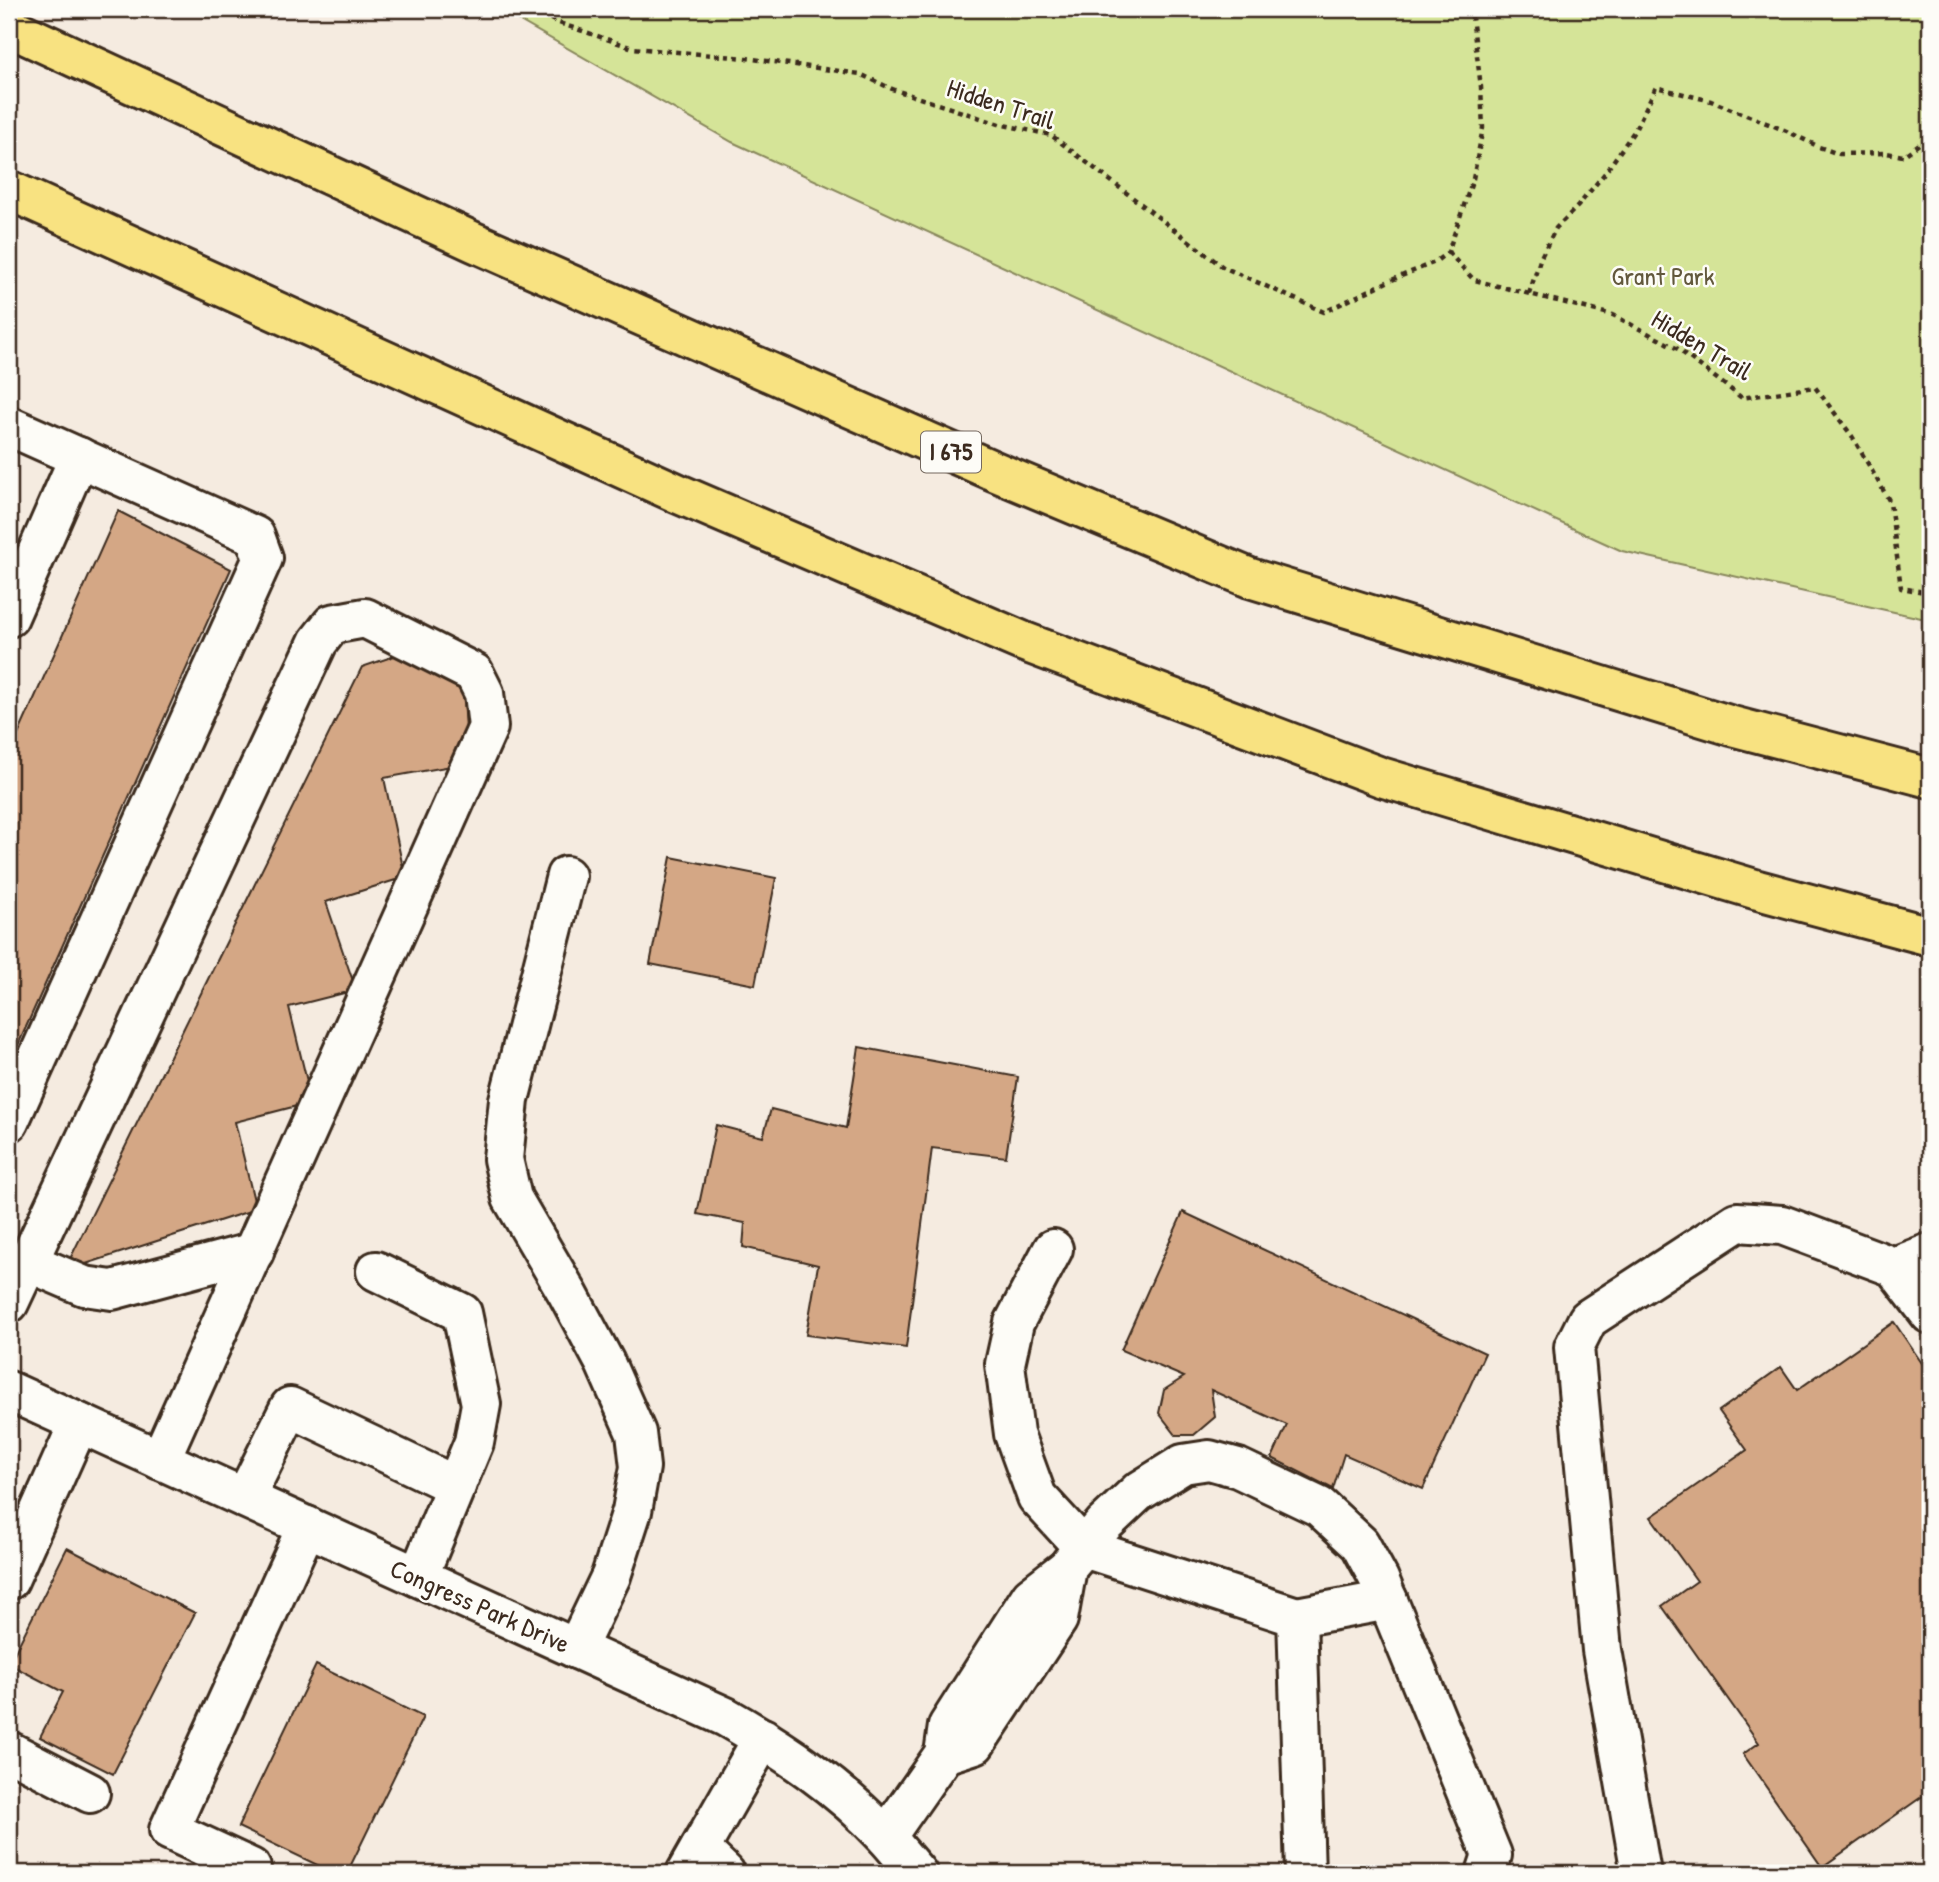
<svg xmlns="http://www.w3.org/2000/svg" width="1939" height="1882" font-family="'Patrick Hand',sans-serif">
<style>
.green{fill:#d5e498;stroke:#88875b;stroke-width:2}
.building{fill:#d4a785;stroke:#3b2a1e;stroke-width:2}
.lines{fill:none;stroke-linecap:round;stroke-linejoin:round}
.minor-casing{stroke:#3b2a1e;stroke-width:44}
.highway-casing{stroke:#3b2a1e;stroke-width:44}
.path{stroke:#3b2a1e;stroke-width:4.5;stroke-dasharray:5 5;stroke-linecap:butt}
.minor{stroke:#fdfcf7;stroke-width:38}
.highway{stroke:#f8e281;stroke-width:38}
.labels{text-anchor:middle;stroke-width:5;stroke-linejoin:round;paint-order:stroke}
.shield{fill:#fdfcf7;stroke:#75695f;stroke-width:2}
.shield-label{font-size:24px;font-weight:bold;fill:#3b2a1e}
.street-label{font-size:26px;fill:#3b2a1e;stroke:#fdfcf7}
.park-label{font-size:26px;fill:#62583c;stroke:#fdfcf7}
</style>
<rect width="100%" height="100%" fill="#f5ebe0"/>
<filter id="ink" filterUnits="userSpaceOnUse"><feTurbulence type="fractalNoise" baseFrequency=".0143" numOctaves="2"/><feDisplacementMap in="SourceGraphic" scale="14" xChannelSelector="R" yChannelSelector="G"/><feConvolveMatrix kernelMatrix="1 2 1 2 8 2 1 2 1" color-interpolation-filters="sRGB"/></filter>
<g filter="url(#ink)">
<polygon class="green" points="499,9 1930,9 1930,620 1622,551 732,142"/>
<g class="building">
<polygon points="118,511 231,569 9,1065 9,755"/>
<polygon points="403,653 463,681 468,763 384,778 405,877 326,902 356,990 289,1007 312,1102 235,1122 256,1209 64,1271 362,667"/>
<polygon points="671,857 776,878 755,985 650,964"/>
<polygon points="859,1047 1018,1077 1006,1157 932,1148 906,1348 806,1335 818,1265 743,1247 745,1223 697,1214 716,1125 763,1137 771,1109 846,1128"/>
<polygon points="1183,1212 1485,1353 1423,1489 1344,1454 1333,1489 1272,1458 1287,1425 1211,1390 1215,1417 1194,1435 1176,1435 1159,1413 1164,1390 1184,1377 1121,1350"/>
<polygon points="1894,1322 1930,1375 1930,1791 1822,1867 1743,1754 1759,1743 1662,1606 1697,1581 1651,1517 1747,1450 1719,1411 1781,1367 1797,1390"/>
<polygon points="67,1548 195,1613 113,1774 40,1737 63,1692 9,1664"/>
<polygon points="316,1665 423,1717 347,1873 334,1873 238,1827"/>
</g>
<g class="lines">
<defs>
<g id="minor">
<polyline points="9,426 255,536 263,558 9,1122"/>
<polyline points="9,617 79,457"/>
<polyline points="566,876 509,1100 503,1159 512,1198 568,1294 605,1363 636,1433 640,1467 632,1511 611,1576 576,1649"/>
<polyline points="1053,1249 1014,1323 1005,1364 1014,1434 1037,1497 1084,1548 1297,1617 1305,1873"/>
<polyline points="28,1262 84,1286 112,1290 254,1252"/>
<polyline points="1894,1267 1930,1253"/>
<polyline points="376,1271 462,1313 481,1404 474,1442 418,1577"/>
<polyline points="9,1303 318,642 332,624 365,618 474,673 484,693 488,727 160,1460"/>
<path d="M9 1391 726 1717C784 1750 839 1787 885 1836 896 1848 906 1861 917 1873"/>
<polyline points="245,1498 290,1407 456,1486"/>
<polyline points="1070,1564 1104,1524 1138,1492 1183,1464 1209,1460 1238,1468 1320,1507 1360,1544 1379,1579 1492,1855 1486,1873"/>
<polyline points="9,1580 79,1423"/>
<polyline points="1297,1617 1388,1600"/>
<polyline points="9,1751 90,1793"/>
<polyline points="886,1837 944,1754 948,1726 1031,1596 1067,1568 1058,1619 975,1744 944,1754"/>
<polyline points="700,1849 725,1873"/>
<polyline points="251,1868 169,1830 307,1526"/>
<polyline points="686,1873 763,1738"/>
<polyline points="1641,1873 1602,1650 1574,1347 1588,1319 1737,1222 1782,1225 1894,1267 1930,1314"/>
</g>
<g id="highway">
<polyline points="9,27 474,242 994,471 1250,578 1732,726 1930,778"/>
<polyline points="9,190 679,494 1022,641 1381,777 1758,890 1930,936"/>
</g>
</defs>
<use href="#minor" class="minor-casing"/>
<use href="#highway" class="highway-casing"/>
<g class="path">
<polyline points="533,9 556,22 633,48 746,58 860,74 892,89 999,124 1051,135 1223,267 1324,312 1387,282 1435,262 1448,252 1473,179 1483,128 1481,87 1471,9"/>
<polyline points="1448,252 1474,280 1613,315 1678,349 1742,398 1815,387 1852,436 1890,502 1901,588 1930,593"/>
<polyline points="1529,294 1541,257 1556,228 1578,206 1605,173 1635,130 1656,87 1711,101 1789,132 1819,147 1839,154 1887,153 1903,156 1930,136"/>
</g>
<use href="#minor" class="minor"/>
<use href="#highway" class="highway"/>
</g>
</g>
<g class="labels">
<rect class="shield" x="921" y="431.5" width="60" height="41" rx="5"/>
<g class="shield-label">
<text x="951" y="460">I 675</text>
</g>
<g class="street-label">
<text transform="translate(1001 104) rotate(18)" y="9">Hidden Trail</text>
<text transform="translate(1702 345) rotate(31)" y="9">Hidden Trail</text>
<text transform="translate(480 1606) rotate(24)" y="9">Congress Park Drive</text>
</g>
<g class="park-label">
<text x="1663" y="285">Grant Park</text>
</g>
</g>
<rect width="1939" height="1882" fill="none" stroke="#fdfcf7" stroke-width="35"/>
<rect x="18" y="18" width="1904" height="1847" fill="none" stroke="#3b2a1e" stroke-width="2.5" filter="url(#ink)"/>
</svg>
